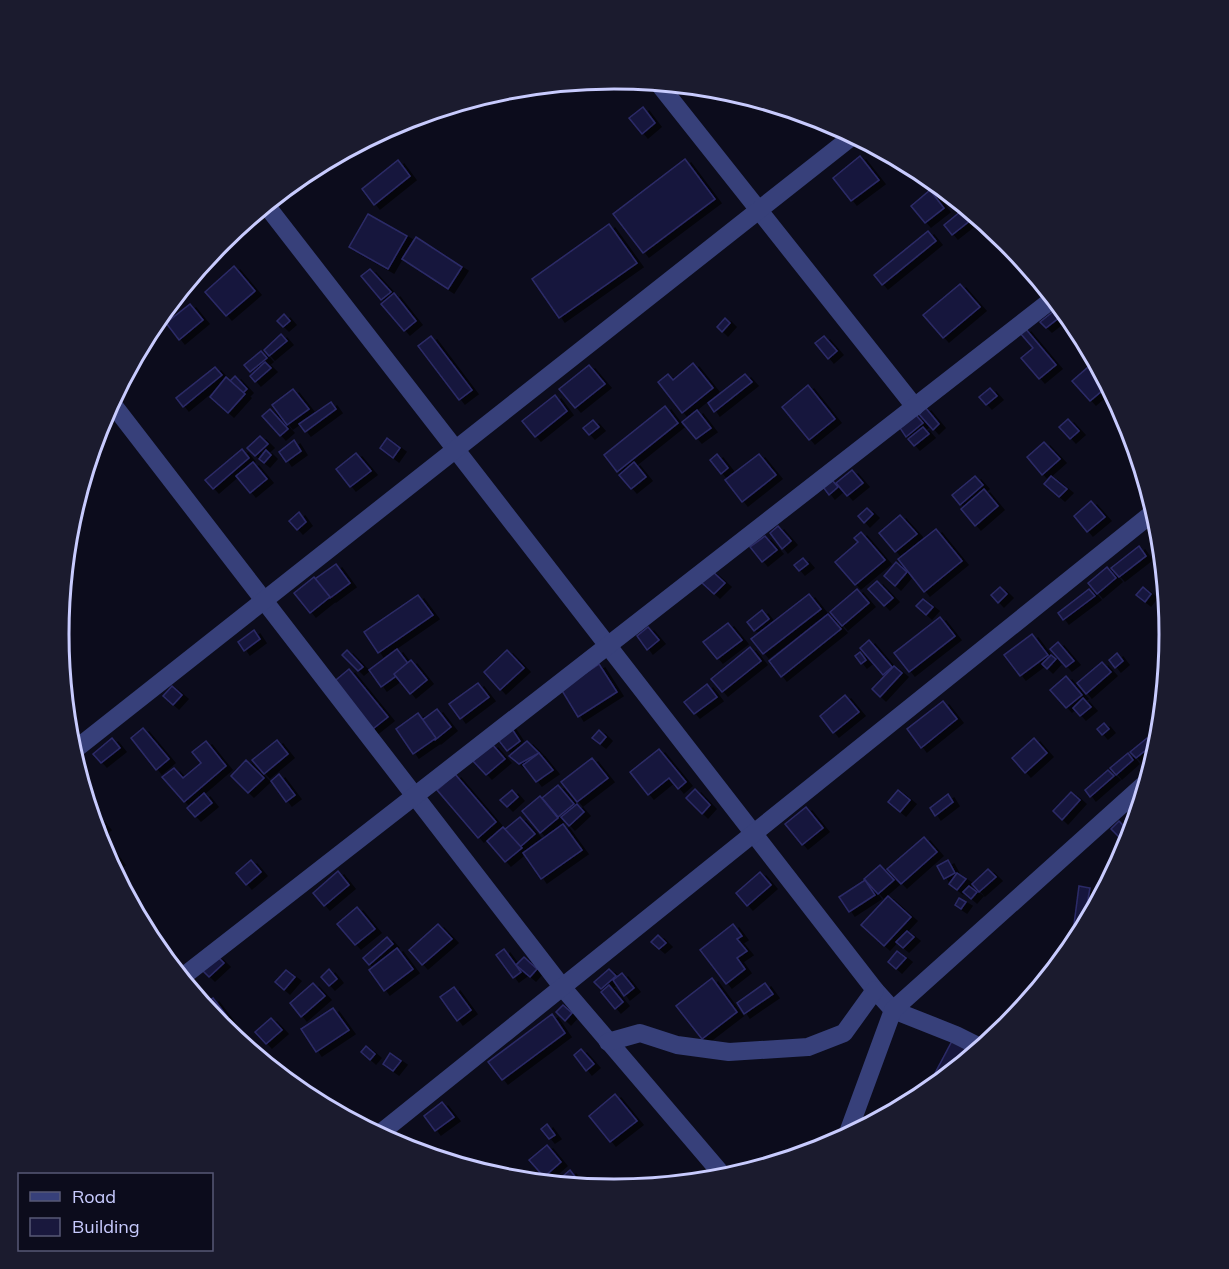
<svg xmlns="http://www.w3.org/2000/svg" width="1229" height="1269" font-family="Mulish,sans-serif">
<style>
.building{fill:#19183d;stroke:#2c2b68;stroke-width:1.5;filter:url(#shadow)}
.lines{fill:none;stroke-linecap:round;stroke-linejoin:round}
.minor{stroke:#37407a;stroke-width:18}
.rim{fill:none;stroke:#c8cbfe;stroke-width:3}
</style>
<defs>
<filter id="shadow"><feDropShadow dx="6" dy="4" stdDeviation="0" flood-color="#0009"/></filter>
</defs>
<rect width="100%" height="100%" fill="#0c0c1c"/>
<g class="building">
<polygon points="643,107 655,123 642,134 629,118"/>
<polygon points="860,156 879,180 851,201 833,178"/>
<polygon points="685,159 715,199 643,253 613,214"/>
<polygon points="398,160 410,176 374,205 362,189"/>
<polygon points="930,190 944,208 925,223 911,206"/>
<polygon points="951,195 961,203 956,207 948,197"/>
<polygon points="966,207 976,216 952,235 944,225"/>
<polygon points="368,214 407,236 388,269 349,247"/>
<polygon points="609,224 637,263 559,318 532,279"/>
<polygon points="928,231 936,241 882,285 874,275"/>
<polygon points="416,237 462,267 448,289 402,259"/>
<polygon points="234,266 255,291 226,316 205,292"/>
<polygon points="370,269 391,292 381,300 361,276"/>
<polygon points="960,284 980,307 943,338 923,315"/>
<polygon points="394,293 416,321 404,331 381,304"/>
<polygon points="190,304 203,320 179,340 166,323"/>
<polygon points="1055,310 1060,317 1046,328 1040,322"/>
<polygon points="284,314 290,321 283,327 277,321"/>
<polygon points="725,318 730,323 722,332 717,327"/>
<polygon points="1025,328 1056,365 1039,379 1021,358 1033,348 1020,333"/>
<polygon points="281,334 287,341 269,356 264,350"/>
<polygon points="431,336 472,390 459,400 418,346"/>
<polygon points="824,336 837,351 828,359 815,343"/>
<polygon points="261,351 267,358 250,372 244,365"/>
<polygon points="1095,361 1109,385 1090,401 1072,381"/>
<polygon points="265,362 271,368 255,382 250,376"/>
<polygon points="693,363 713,388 682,413 658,382 668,374 673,380"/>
<polygon points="589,365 605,384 575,408 559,389"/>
<polygon points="215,367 222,375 183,407 176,398"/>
<polygon points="745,374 752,382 714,412 708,403"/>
<polygon points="235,376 247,389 242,394 230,381"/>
<polygon points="226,377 245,394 228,413 210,397"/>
<polygon points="808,385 835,419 809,440 782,407"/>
<polygon points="990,388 997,396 986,405 979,397"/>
<polygon points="293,389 309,409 287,425 272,405"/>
<polygon points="555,395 567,411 535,437 522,421"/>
<polygon points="331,402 336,409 305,432 299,424"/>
<polygon points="665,406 678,423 617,472 604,455"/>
<polygon points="925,407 939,424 933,430 918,413"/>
<polygon points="270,409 288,429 280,436 262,416"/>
<polygon points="697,410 711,428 696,439 682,422"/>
<polygon points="916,415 923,423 906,437 900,428"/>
<polygon points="1068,419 1079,431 1070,439 1059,427"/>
<polygon points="593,420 599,427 589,435 583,428"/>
<polygon points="923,427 929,434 914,446 908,439"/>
<polygon points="260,436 268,444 255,456 247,448"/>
<polygon points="387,438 400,448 393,458 380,448"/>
<polygon points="294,440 301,451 286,462 279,452"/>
<polygon points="1044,442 1060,459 1042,475 1027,457"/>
<polygon points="242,449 249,458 213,489 205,480"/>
<polygon points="266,450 271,455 264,463 259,459"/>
<polygon points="356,453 371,471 350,487 336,469"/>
<polygon points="717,454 728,468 721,474 710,460"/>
<polygon points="759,454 776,475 742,502 725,480"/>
<polygon points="253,462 267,479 250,493 236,476"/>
<polygon points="634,462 646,477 631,489 619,475"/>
<polygon points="852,470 863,483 847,496 836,483"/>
<polygon points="975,476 983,485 960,505 952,495"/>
<polygon points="1051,476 1067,489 1059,497 1044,484"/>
<polygon points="832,480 838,487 829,495 823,487"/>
<polygon points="984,489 998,506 975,526 961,509"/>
<polygon points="1091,501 1105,517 1087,532 1074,516"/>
<polygon points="867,508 873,514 864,523 858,516"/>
<polygon points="299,512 306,522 297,530 289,521"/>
<polygon points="900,515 917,534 895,552 879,533"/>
<polygon points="778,526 791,541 782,549 770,533"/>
<polygon points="936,529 962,561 924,592 898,559"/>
<polygon points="861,532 885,560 855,585 835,562 858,542 854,538"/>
<polygon points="765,536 777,550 762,562 750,547"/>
<polygon points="1139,546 1146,556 1119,577 1111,568"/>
<polygon points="803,558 808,564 799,571 794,565"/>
<polygon points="896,562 907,572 895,586 884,576"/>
<polygon points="336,564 350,583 330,598 315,579"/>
<polygon points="1107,567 1116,578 1097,594 1088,583"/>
<polygon points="712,571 725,583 714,594 701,582"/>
<polygon points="314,577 330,597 310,613 294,593"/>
<polygon points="877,581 893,598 884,606 868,589"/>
<polygon points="1000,587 1007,594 998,603 991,595"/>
<polygon points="1143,587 1151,594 1145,602 1136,595"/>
<polygon points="857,589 869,603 842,626 830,612"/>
<polygon points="1089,589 1095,596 1063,620 1058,613"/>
<polygon points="809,594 821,609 763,654 751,639"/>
<polygon points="418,595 433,615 378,653 364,632"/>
<polygon points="923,599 933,607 926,615 916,606"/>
<polygon points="762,610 769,619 754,631 747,622"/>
<polygon points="828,614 841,629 781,677 769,661"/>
<polygon points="940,617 955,636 909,672 894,653"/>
<polygon points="728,623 742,640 717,659 703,642"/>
<polygon points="648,627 659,640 647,650 637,636"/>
<polygon points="254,630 260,639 244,651 238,642"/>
<polygon points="1032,634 1048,655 1020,676 1004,655"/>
<polygon points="869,640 892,667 883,675 860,648"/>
<polygon points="1058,642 1074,661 1066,667 1050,649"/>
<polygon points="750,647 761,661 722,692 711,679"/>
<polygon points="397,649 410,666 381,687 369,670"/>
<polygon points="347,650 363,667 358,671 342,655"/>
<polygon points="507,650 524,668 500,690 484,672"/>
<polygon points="860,652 866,660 861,664 855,656"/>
<polygon points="1117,653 1123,661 1115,668 1109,660"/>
<polygon points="1051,655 1056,659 1047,669 1042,664"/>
<polygon points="411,660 427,680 410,694 394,674"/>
<polygon points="1102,662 1111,672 1086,694 1077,683"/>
<polygon points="599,664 617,692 578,717 561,689"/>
<polygon points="894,666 902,673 880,697 872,689"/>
<polygon points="349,669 388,717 369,732 331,684"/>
<polygon points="1066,676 1082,695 1066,708 1050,690"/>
<polygon points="478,683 489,697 460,719 449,704"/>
<polygon points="707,684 717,697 694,714 684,702"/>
<polygon points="172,686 182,695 173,705 163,696"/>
<polygon points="845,695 859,712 833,733 820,716"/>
<polygon points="1083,698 1091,707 1080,716 1073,708"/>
<polygon points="943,701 957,719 921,748 907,729"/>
<polygon points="437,709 451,727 435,740 421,721"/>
<polygon points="418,713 436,738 413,754 396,729"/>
<polygon points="1104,723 1109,729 1102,735 1097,729"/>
<polygon points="510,726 520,741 507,751 496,737"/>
<polygon points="143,728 169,759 156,770 131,738"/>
<polygon points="599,730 606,737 600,744 592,738"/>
<polygon points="112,738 120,748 101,763 93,754"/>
<polygon points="1034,738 1047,753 1025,773 1012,758"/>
<polygon points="1147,738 1152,745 1136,758 1130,752"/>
<polygon points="277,740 288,754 264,774 252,760"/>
<polygon points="206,741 226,766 184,802 162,777 174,768 183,778 201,763 192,752"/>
<polygon points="527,741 539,753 519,764 509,756"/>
<polygon points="492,744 505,759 486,775 473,761"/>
<polygon points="659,749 686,782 678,789 669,778 648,795 630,772"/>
<polygon points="539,753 553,770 536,782 523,765"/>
<polygon points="1128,753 1133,760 1116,775 1110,768"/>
<polygon points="592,758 608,778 577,802 561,782"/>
<polygon points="246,760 264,778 248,793 231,776"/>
<polygon points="1108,770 1114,776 1090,797 1085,790"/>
<polygon points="279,774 295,795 286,802 271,781"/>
<polygon points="455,774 496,822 478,838 437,790"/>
<polygon points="558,785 574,804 558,817 542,798"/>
<polygon points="695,789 710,805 702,814 686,798"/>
<polygon points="512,790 518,797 507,807 500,800"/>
<polygon points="898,790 910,800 900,812 888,802"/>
<polygon points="1071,792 1080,800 1062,820 1053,811"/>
<polygon points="204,793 212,803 195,817 187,808"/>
<polygon points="948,794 953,802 935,816 930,808"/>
<polygon points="540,796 558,818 540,833 522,811"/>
<polygon points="577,804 584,812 569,826 561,817"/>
<polygon points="806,807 823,828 802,845 785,824"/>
<polygon points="1140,809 1133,832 1125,821"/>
<polygon points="95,814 105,826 97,832 91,817"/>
<polygon points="520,817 535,834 519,848 504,830"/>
<polygon points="1119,821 1130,833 1122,840 1111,829"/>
<polygon points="563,824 582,850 541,879 523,853"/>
<polygon points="503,827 522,848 505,862 487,841"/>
<polygon points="924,837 937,852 901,884 887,869"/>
<polygon points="110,849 119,861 111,867 104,853"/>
<polygon points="251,860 261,872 246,885 236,873"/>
<polygon points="948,860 955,873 944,879 937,866"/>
<polygon points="880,865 894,880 878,894 864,879"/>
<polygon points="988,869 996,877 979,892 972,884"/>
<polygon points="338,871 349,885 324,906 313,893"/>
<polygon points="760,872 771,885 747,906 736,893"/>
<polygon points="957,873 966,879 957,890 949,884"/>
<polygon points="865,880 875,895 849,912 839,897"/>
<polygon points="969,886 977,892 971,899 963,892"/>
<polygon points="1079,886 1090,888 1082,933 1073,932"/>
<polygon points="888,896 911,917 884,946 861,925"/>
<polygon points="959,898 966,902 961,909 955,905"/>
<polygon points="357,907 375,929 355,945 337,924"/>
<polygon points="438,924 452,939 422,965 409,950"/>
<polygon points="733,924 742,936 737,939 747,951 737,958 745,969 726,984 700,950"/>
<polygon points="907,931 914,937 903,948 896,942"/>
<polygon points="658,935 666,943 659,949 651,942"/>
<polygon points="387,937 393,944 369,965 363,958"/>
<polygon points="397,948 413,969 384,991 369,970"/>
<polygon points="504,949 521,972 513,978 496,955"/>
<polygon points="897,951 906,958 896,969 888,962"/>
<polygon points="217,956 224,963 209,977 202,970"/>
<polygon points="524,957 537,969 530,977 516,965"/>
<polygon points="329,969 337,979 329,986 321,977"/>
<polygon points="609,969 616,976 601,989 594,982"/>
<polygon points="286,970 295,977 284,990 275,982"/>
<polygon points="622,973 634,988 624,996 613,980"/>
<polygon points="712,978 737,1012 702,1039 676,1006"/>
<polygon points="313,983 325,996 301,1017 290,1003"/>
<polygon points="765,983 773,994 744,1014 737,1003"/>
<polygon points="609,985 623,1002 615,1009 601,992"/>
<polygon points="454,987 471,1010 457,1021 440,997"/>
<polygon points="213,998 232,1023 228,1026 209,1001"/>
<polygon points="563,1005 572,1013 565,1021 556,1012"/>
<polygon points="333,1008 349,1030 316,1052 301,1029"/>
<polygon points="552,1014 565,1033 502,1080 488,1062"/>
<polygon points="271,1018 282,1030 266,1044 255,1032"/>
<polygon points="952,1041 976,1054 926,1095 924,1094"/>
<polygon points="366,1046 375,1054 370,1060 361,1052"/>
<polygon points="581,1049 594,1064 586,1071 574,1055"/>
<polygon points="390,1053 401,1061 393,1071 383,1064"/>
<polygon points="615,1094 637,1121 610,1142 589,1116"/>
<polygon points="442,1102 454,1117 435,1131 424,1116"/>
<polygon points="547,1124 555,1135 549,1139 541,1129"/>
<polygon points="547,1145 561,1162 544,1177 529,1160"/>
<polygon points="570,1170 576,1178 570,1184 563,1176"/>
</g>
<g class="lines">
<g class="minor">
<polyline points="658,83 915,407"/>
<polyline points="266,205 875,990 893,1010 956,1035 982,1048"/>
<polyline points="111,402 563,988 726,1179"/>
<polyline points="72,752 854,135"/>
<polyline points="181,978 1054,298"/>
<polyline points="608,1042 640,1033 677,1045 729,1052 808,1047 844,1033 875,990"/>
<polyline points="378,1135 1155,511"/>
<polyline points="846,1138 893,1010 1148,781"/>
</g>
</g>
<path d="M0 0H1229V1269H0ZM69 634a545 545 0 1 1 1090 0a545 545 0 1 1-1090 0Z" fill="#1b1b2e" fill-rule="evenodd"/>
<path class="rim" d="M69 634a545 545 0 1 1 1090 0a545 545 0 1 1-1090 0Z"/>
<rect x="18" y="1173" width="195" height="78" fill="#0c0c1c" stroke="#575876" stroke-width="1.5"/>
<rect x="30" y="1192" width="30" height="9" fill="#37407a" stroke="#575876" stroke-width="1.5"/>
<text x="72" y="1203" font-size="18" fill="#c8cbfe">Road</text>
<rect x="30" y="1218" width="30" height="18" fill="#19183d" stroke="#575876" stroke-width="1.5"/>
<text x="72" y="1233" font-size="18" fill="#c8cbfe">Building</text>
</svg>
